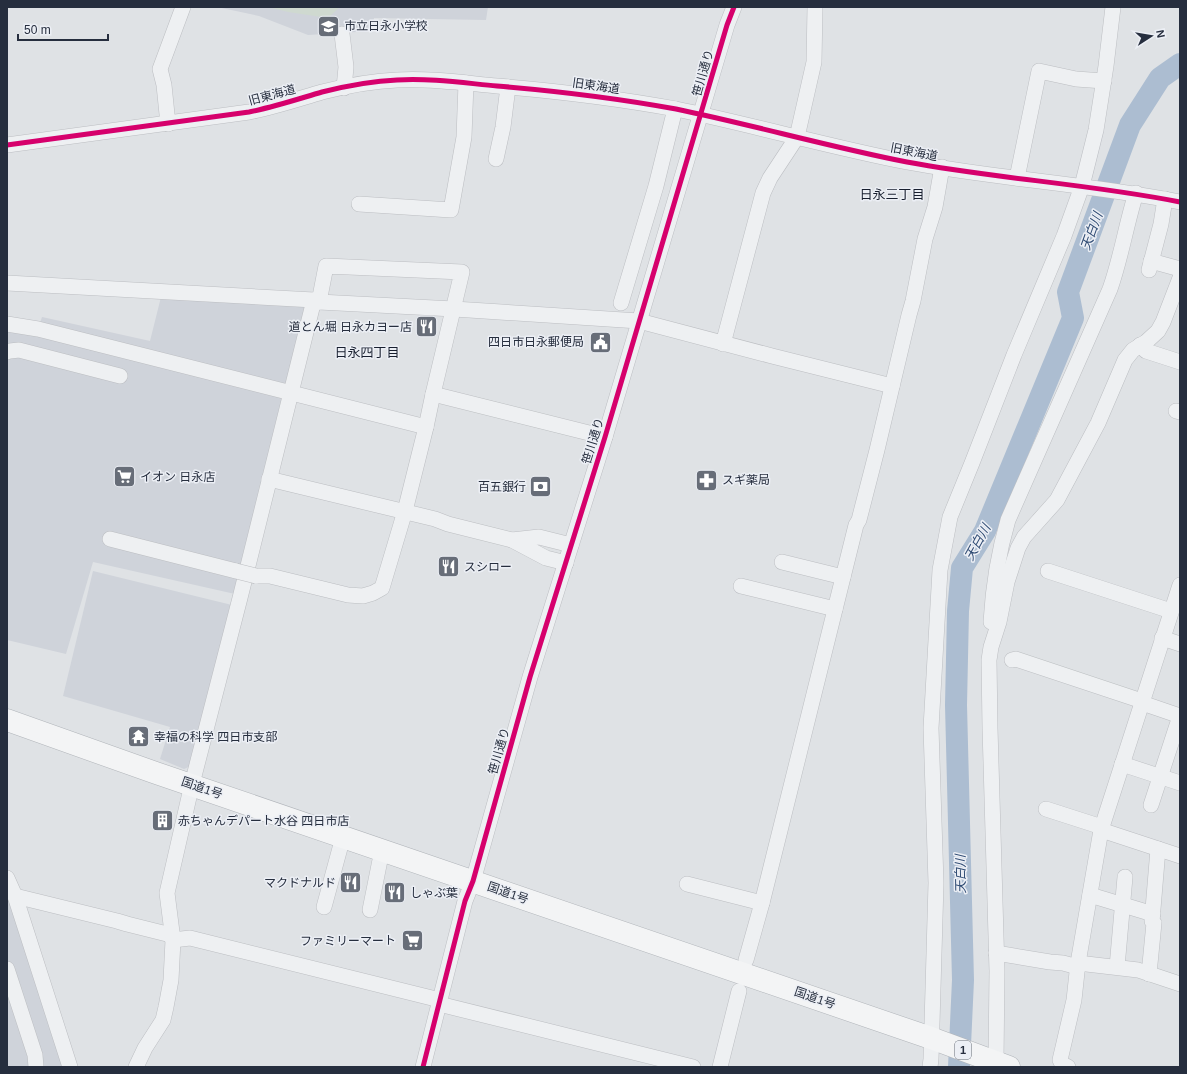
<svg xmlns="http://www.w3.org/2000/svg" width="1187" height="1074" font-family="Helvetica,'Noto Sans JP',sans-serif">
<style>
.built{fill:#cfd3da}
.green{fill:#cfd9d0}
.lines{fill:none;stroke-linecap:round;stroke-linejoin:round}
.river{stroke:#acbdd1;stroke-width:22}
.minor-casing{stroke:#bcbec2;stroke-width:16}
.highway-casing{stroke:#b1b5ba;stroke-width:23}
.minor{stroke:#eef0f2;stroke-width:15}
.highway{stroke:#f3f4f5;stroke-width:22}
.minor-bridge-casing{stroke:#bcbec2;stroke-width:16;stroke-linecap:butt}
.minor-bridge{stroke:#eef0f2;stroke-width:15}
.cycleway-casing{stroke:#eceff5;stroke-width:8}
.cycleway{stroke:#d6006c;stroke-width:5}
.labels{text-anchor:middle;stroke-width:3;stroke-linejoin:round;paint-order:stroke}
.shield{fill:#eceff5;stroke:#616875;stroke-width:1}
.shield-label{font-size:11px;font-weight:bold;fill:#262e3e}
.poi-label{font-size:12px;fill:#262e3e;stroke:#eceff5;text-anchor:start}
.street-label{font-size:12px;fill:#262e3e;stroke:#eceff5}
.neighbourhood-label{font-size:13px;fill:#181f2f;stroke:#eceff5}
.water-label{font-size:13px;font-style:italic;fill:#2f4b73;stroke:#eceff5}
</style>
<rect width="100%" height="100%" fill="#dfe2e5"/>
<g class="built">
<polygon points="217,7 488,7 486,20 374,18 372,31 308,35 259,16"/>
<polygon points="161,297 309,304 235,594 93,562 66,654 7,640 7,316 40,323 42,317 150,341"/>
<polygon points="93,571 232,605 191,766 184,769 160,759 170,727 63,696"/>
<polygon points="7,890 64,1067 7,1067"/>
</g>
<polygon class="green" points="268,7 340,7 328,18 288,12"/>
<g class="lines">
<polyline class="river" points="959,1067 963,980 956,705 958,611 962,568 985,531 1073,318 1068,292 1130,125 1160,78 1180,64"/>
<defs>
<g id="minor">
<polyline points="342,34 346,67 344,88"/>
<polyline points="168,124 164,85 160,69 183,7"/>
<path d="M7 145 249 112C274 107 298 99 322 92 346 86 372 81 397 80 430 78 464 83 497 86 557 91 616 98 676 109 753 125 830 147 907 162 998 179 1090 184 1180 202"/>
<polyline points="496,159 503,127 508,87"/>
<polyline points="1017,178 1039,71 1076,79 1104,81"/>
<polyline points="359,204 451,210 464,137 466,83"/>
<polyline points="1151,261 1180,269"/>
<polyline points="1149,270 1161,224 1165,199"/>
<polyline points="7,283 314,300 319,302 454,309 639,321 772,356 892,386"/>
<polyline points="621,303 656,186 675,109"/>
<polyline points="7,324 38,329 426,427"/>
<polyline points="723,344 763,193 770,178 797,137 814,62 815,7"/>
<polyline points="1140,345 1146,351 1180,362"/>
<polyline points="7,352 10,351 19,350 120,376"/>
<polyline points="433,394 605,437"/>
<polyline points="1176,411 1180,412"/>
<polyline points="269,479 435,519 448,524 512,540 546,558 566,563"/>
<polyline points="110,539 236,571"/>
<polyline points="512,540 539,537 571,545"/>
<polyline points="782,562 843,577"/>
<polyline points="1048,571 1171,611"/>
<polyline points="256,576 270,576 348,595 363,596 373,593 382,588 405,511 426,427 433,394 462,272 326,266 319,302"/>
<polyline points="741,586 835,609"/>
<path d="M991 622C993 587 998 554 1008 520L1110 289C1121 258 1126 225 1136 193"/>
<polyline points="1162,638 1180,644"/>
<polyline points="1012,660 1016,659 1142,701"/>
<polyline points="1142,703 1180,716"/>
<polyline points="1122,764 1180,783"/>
<polyline points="1151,805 1180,716"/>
<polyline points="1046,809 1102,827"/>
<polyline points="1101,830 1180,856"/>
<polyline points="7,878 15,896 70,1067"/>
<polyline points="687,884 762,903"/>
<polyline points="1090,895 1153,914"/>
<polyline points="15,896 117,921 127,924 167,934 173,937"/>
<polyline points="324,907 343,837"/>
<polyline points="370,910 382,850"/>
<polyline points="173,940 190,938 440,1000"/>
<polyline points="996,953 1050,962 1063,963 1078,967"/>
<polyline points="746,960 762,903 856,525 859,520 877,450 909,315 913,301 925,239 935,207 942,167"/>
<polyline points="1078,963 1138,970 1180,984"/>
<polyline points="1117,967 1125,877"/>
<polyline points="7,969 35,1055 36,1067"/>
<polyline points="1149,974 1154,923 1152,921 1158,849"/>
<polyline points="439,1004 693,1067"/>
<polyline points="996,1062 997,971 990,728 989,660 991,647 999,622 1007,582 1018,548 1024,537 1057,500 1098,423 1125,360 1133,350 1146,342 1158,331 1163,322 1180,278"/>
<polyline points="136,1067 145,1048 163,1020 166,1007 171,980 173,940 167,893 192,784 240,598 314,300"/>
<polyline points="423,1067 465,901 473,881 530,677 605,437 727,25 734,7"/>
<polyline points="720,1067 739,991"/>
<polyline points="930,1067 931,1059 936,883 931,728 940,570 950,517 972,463 1014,355 1064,236 1082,186 1096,130 1106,66 1113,7"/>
<polyline points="1068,1067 1062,1064 1060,1060 1074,1000 1078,963 1101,830 1180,585"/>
</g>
<polyline id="highway" points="7,720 156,773 931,1038 1009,1067"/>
</defs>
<use href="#minor" class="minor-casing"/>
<use href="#highway" class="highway-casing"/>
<use href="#minor" class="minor"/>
<use href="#highway" class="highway"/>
<defs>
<polyline id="minor-bridge" points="236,571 256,576"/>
</defs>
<use href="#minor-bridge" class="minor-bridge-casing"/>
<use href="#minor-bridge" class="minor-bridge"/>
<defs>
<g id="cycleway">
<path d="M7 145 249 112C274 107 298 99 322 92 346 86 372 81 397 80 430 78 464 83 497 86 557 91 616 98 676 109 753 125 830 147 907 162 998 179 1090 184 1180 202"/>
<polyline points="423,1067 465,901 473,881 530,677 605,437 727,25 734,7"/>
</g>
</defs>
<use href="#cycleway" class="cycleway-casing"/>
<use href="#cycleway" class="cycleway"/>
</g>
<defs>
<symbol id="school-square" viewBox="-11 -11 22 22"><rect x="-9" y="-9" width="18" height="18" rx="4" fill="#676d78" stroke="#eceff5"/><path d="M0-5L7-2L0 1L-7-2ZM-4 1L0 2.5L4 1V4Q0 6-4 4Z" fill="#fff"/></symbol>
<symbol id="restaurant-square" viewBox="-11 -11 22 22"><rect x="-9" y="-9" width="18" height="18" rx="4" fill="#676d78" stroke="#eceff5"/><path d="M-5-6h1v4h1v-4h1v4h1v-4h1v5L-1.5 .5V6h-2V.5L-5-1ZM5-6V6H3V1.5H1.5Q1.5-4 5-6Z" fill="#fff"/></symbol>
<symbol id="civic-square" viewBox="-11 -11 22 22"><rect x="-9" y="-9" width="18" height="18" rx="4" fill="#676d78" stroke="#eceff5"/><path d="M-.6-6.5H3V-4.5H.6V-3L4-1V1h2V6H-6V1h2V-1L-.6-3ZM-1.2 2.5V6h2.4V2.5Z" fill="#fff"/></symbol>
<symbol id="supermarket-square" viewBox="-11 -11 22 22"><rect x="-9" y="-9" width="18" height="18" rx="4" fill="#676d78" stroke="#eceff5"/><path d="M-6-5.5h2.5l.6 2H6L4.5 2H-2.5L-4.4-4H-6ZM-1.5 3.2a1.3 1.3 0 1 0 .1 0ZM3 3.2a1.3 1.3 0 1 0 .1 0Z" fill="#fff"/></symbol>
<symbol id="pharmacy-square" viewBox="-11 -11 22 22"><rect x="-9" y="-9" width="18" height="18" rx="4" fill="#676d78" stroke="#eceff5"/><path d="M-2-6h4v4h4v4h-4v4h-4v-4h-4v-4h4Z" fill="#fff"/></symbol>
<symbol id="bank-square" viewBox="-11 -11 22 22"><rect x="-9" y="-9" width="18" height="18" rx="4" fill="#676d78" stroke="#eceff5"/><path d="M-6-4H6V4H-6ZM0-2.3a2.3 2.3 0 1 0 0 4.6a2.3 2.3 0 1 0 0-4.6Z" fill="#fff"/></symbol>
<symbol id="temple-square" viewBox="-11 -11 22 22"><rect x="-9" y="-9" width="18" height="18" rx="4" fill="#676d78" stroke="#eceff5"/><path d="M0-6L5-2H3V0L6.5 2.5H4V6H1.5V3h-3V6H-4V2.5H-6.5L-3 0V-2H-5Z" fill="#fff"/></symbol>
<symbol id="building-square" viewBox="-11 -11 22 22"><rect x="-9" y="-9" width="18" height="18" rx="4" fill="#676d78" stroke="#eceff5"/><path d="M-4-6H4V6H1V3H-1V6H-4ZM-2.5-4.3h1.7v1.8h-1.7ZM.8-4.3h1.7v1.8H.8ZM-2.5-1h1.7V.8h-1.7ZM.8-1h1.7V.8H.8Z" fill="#fff"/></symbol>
</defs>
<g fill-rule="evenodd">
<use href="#school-square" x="316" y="14" width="25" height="25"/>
<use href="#restaurant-square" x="414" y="314" width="25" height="25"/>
<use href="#civic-square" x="588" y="330" width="25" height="25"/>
<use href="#supermarket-square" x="112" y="464" width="25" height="25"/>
<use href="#pharmacy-square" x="694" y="468" width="25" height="25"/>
<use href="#bank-square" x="528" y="474" width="25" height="25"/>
<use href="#restaurant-square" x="436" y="554" width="25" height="25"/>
<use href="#temple-square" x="126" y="724" width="25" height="25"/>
<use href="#building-square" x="150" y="808" width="25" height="25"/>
<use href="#restaurant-square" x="338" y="870" width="25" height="25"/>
<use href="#restaurant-square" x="382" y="880" width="25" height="25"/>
<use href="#supermarket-square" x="400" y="928" width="25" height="25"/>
</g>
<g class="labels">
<rect class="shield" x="955" y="1041" width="16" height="18" rx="3"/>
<g class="shield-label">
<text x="963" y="1054">1</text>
</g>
<g class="poi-label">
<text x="344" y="30">市立日永小学校</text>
<text x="412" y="331" text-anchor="end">道とん堀 日永カヨー店</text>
<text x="584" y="346" text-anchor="end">四日市日永郵便局</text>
<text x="140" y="481">イオン 日永店</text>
<text x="722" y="484">スギ薬局</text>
<text x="526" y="491" text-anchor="end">百五銀行</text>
<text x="464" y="571">スシロー</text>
<text x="154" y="741">幸福の科学 四日市支部</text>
<text x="178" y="825">赤ちゃんデパート水谷 四日市店</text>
<text x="336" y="887" text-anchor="end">マクドナルド</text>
<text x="410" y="897">しゃぶ葉</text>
<text x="396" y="945" text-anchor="end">ファミリーマート</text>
</g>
<g class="street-label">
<text transform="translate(703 73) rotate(-74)" y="4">笹川通り</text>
<text transform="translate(596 86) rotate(8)" y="4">旧東海道</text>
<text transform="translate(272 95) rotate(-15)" y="4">旧東海道</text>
<text transform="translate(914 152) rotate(11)" y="4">旧東海道</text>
<text transform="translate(593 441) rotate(-73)" y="4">笹川通り</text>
<text transform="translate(499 751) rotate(-74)" y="4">笹川通り</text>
<text transform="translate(202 788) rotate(19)" y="4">国道1号</text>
<text transform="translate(508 893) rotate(19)" y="4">国道1号</text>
<text transform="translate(815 998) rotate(19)" y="4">国道1号</text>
</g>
<g class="neighbourhood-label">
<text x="892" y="199">日永三丁目</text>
<text x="367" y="357">日永四丁目</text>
</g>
<g class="water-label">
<text transform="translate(1091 231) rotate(-70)" y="5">天白川</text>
<text transform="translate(977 542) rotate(-61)" y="5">天白川</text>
<text transform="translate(960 874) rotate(-91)" y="5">天白川</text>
</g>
</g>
<rect width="1187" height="1074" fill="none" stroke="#262e3e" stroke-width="16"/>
<g transform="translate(1151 36) rotate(78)" stroke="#eceff5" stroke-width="3" paint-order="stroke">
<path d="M0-3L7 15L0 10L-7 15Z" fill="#262e3e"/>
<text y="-6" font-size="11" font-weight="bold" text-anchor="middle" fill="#262e3e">N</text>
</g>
<path d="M18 34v6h90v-6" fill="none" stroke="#262e3e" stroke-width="2"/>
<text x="24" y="34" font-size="12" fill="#262e3e" stroke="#eceff5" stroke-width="3" paint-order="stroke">50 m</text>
</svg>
